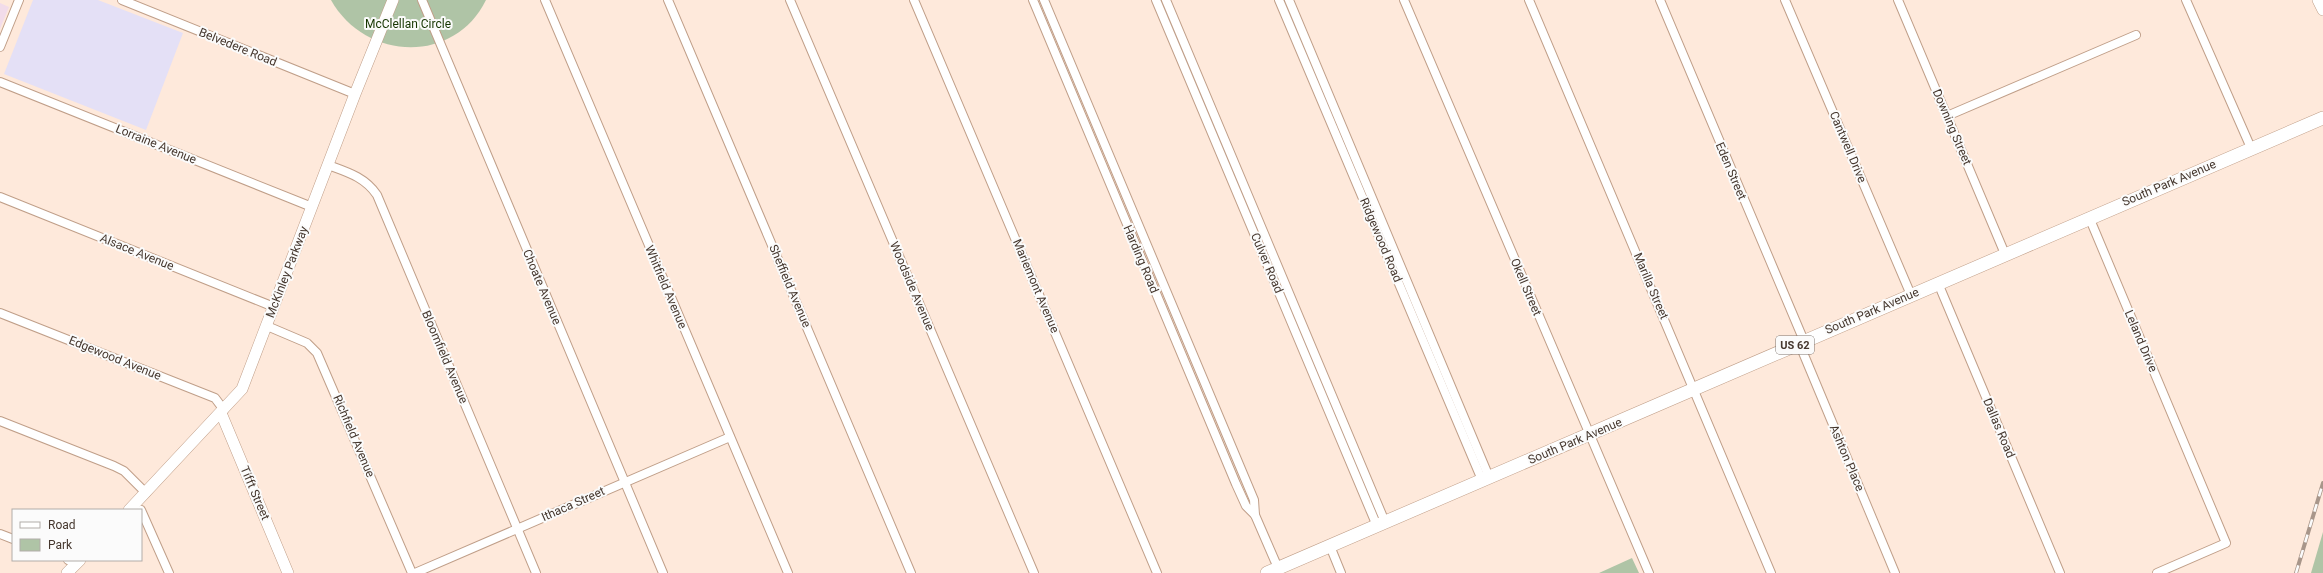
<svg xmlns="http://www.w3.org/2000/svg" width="2323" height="573" font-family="Roboto,sans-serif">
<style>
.education{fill:#e4e0f6}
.medical{fill:#f2dcea}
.green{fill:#afc4a6}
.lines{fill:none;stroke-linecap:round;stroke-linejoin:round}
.street-casing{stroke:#c09f89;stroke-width:10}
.secondary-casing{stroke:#c09f89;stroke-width:12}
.primary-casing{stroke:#c09f89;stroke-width:14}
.street{stroke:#fff;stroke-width:8}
.secondary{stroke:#fff;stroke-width:11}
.primary{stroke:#fff;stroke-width:13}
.rail-casing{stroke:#a8968a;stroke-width:4}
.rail{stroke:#fbfbfb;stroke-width:2.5;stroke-dasharray:8;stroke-linecap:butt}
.labels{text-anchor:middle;stroke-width:4;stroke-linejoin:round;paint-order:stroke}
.shield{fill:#fbfbfb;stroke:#7c726c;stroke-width:1}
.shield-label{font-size:11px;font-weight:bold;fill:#45372e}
.park-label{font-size:12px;fill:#153500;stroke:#fbfbfb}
.street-label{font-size:12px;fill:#45372e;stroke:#fbfbfb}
</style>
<rect width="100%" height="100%" fill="#fee9db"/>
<polygon class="education" points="33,0 98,0 183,33 146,130 4,74"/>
<polygon class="medical" points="0,3 9,7 0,29"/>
<g class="green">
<path d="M331 0H486C454 65 365 61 331 0Z"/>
<polygon points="2323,532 2323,573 2311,573"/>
<polygon points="1632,558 1639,573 1599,573"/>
</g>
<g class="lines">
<defs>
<g id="street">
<polyline points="122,0 355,94"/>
<polyline points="422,0 663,573"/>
<polyline points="545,0 788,573"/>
<polyline points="668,0 911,573"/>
<polyline points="790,0 1034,573"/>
<polyline points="914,0 1157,573"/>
<polyline points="1033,0 1236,484 1246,506 1255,515 1278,568"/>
<polyline points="1044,0 1254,500 1255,515"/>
<polyline points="1156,0 1377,526"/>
<polyline points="1166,0 1385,522"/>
<polyline points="1279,0 1482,480"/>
<polyline points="1289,0 1489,477"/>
<polyline points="1404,0 1649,573"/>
<polyline points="1529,0 1771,573"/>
<polyline points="1660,0 1804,341"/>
<polyline points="1785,0 1911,295"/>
<polyline points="1898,0 2005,254"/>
<polyline points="2186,0 2251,148"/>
<polyline points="0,47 19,0"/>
<polyline points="0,82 312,207"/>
<polyline points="1947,116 2136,35"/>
<path d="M328 165C347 172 365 177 377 195L536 573"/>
<polyline points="0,197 274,307"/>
<polyline points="2089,217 2226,543 2157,573"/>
<polyline points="1938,283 2060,573"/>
<polyline points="0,313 215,398 224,410"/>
<polyline points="267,326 307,343 317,353 412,573"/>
<polyline points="1799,343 1895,573"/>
<polyline points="0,421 114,466 124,471 146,493"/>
<polyline points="141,510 169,573"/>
<polyline points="0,534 13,539"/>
<polyline points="1330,546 1341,573"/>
<polyline points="68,560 76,563"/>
<polyline points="415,573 730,437"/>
</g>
<g id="secondary">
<polyline points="2318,0 2323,10"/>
<polyline points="221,413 288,573"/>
<polyline points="129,510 242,389 355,94 393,0"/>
<polyline points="67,573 80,560"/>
</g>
<polyline id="primary" points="1267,573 2323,118"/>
</defs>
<use href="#street" class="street-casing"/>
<use href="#secondary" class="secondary-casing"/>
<use href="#primary" class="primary-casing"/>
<use href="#street" class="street"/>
<use href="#secondary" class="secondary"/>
<use href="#primary" class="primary"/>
<defs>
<polyline id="rail" points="2296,573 2323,483"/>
</defs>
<use href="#rail" class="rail-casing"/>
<use href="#rail" class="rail"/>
</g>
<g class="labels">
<rect class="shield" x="1776" y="336" width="38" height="18" rx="3"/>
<g class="shield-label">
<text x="1795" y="349">US 62</text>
</g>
<g class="park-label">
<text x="408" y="28">McClellan Circle</text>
</g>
<g class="street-label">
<text transform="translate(238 47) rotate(22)" y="4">Belvedere Road</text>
<text transform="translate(1952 127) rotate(67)" y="4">Downing Street</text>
<text transform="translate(156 144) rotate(22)" y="4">Lorraine Avenue</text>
<text transform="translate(1848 147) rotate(67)" y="4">Cantwell Drive</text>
<text transform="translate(1731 171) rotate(67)" y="4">Eden Street</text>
<text transform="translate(2169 183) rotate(-23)" y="4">South Park Avenue</text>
<text transform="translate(1381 240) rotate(67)" y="4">Ridgewood Road</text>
<text transform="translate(137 252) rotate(22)" y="4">Alsace Avenue</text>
<text transform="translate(1141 259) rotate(67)" y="4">Harding Road</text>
<text transform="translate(1267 263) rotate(67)" y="4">Culver Road</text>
<text transform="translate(287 272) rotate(-69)" y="4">McKinley Parkway</text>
<text transform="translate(790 286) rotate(67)" y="4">Sheffield Avenue</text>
<text transform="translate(912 286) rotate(67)" y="4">Woodside Avenue</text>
<text transform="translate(1036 286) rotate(67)" y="4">Mariemont Avenue</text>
<text transform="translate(1651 286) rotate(67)" y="4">Marilla Street</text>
<text transform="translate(542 287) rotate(67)" y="4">Choate Avenue</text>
<text transform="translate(666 287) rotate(67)" y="4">Whitfield Avenue</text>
<text transform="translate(1526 287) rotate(67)" y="4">Okell Street</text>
<text transform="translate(1872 311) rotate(-23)" y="4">South Park Avenue</text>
<text transform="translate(2141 341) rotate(67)" y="4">Leland Drive</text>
<text transform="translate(445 357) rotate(67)" y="4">Bloomfield Avenue</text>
<text transform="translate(115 358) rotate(22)" y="4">Edgewood Avenue</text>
<text transform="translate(1999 428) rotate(67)" y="4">Dallas Road</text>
<text transform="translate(354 436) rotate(67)" y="4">Richfield Avenue</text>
<text transform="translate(1575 441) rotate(-23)" y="4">South Park Avenue</text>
<text transform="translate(1847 458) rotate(67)" y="4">Ashton Place</text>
<text transform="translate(255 493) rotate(67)" y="4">Tifft Street</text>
<text transform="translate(573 504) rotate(-24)" y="4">Ithaca Street</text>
</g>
</g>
<rect x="12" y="509" width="130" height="52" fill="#fbfbfb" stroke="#b2ada9"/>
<rect x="20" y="522" width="20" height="6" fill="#ffffff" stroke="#b2ada9"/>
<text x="48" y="529" font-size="12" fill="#45372e">Road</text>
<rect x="20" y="539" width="20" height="12" fill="#afc4a6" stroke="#b2ada9"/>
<text x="48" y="549" font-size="12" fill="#45372e">Park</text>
</svg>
